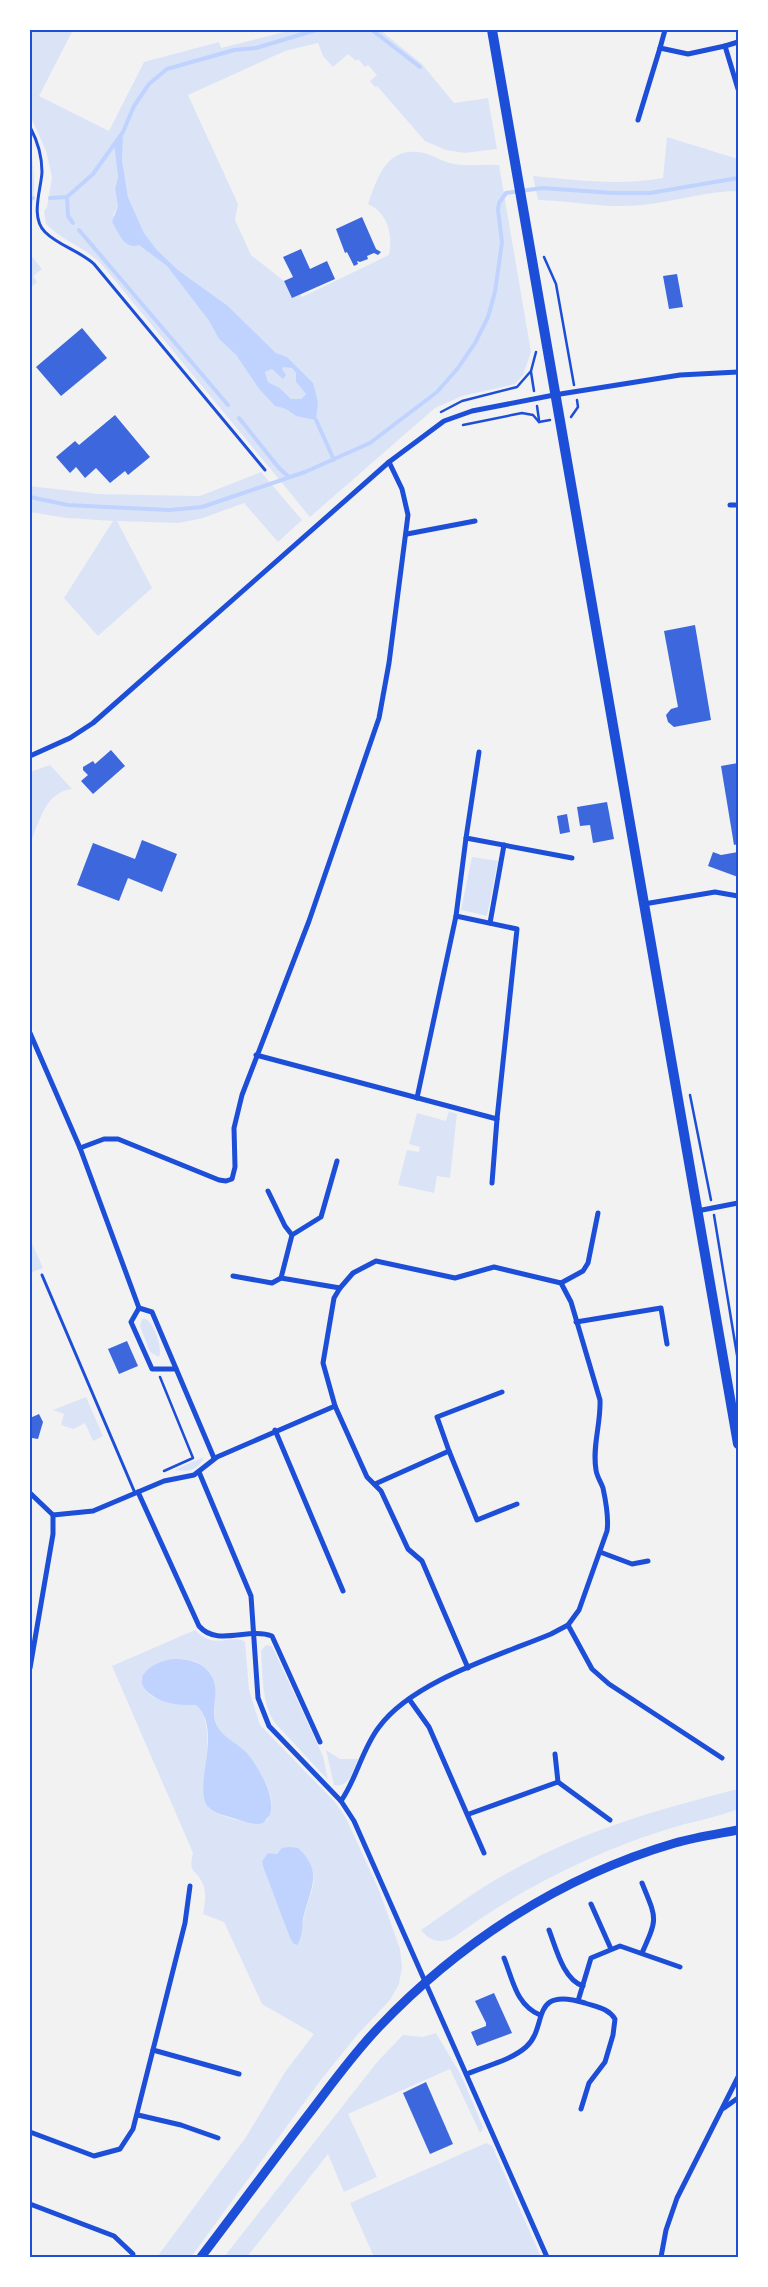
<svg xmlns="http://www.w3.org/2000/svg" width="768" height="2287" font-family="'Nunito Sans',sans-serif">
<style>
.green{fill:#dbe4f7;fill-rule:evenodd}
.water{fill:#bfd3fe;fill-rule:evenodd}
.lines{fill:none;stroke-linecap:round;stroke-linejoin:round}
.stream{stroke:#bfd3fe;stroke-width:4}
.building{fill:#3d67dc}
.path{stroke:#1d4ed8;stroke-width:2.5}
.service{stroke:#1d4ed8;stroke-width:3}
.minor{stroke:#1d4ed8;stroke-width:5}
.tertiary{stroke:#1d4ed8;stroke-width:9}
.primary{stroke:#1d4ed8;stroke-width:10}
.neatline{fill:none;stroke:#1d4ed8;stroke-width:2}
</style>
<rect width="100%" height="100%" fill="#f2f2f2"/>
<g class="green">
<path d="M30 30H73L39 96 109 131 144 62 219 42 221 48 292 30H380L422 64 454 103 488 98 497 149 465 153 446 150 425 141 377 86 375 87 370 81 377 75 368 65 365 67 358 59 356 61 348 54 333 67 323 56 318 43 285 51 188 95 238 204 235 220 251 255 284 281 292 298 300 294 302 297 389 255C393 235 388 213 368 204 378 176 387 145 424 153 433 155 440 160 449 163 466 167 483 164 499 165L531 352 523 375 515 384 462 396 435 408 310 517 103 266C86 247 62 241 46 224L44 211 47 207 52 177 46 151 30 115ZM122 133V160L128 197 144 233 157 250 178 270 228 306 276 353 287 357 318 402 316 411 296 416 286 409 275 406 259 389 236 355 219 339 209 321 167 266 139 244 135 246 113 215 118 206 115 189 118 177 114 144Z"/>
<path d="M667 137 738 159V191C706 191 674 202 642 205 607 209 573 201 538 200L533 176C577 180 619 186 663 178Z"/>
<path d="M30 146C34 163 37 197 30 213Z"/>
<polygon points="30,254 42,269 33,276 37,282 30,288"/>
<polygon points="284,366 292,368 296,373 296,382 306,394 301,399 291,399 280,388 268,382 265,372 272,369 286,375 282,369"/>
<polygon points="261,472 302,520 278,542 244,503 203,518 179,523 117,521 152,588 98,636 64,598 113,521 66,518 30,512 30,486 98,494 200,496"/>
<path d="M50 765 72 789C45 792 39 823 30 844V772Z"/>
<polygon points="472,857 498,861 487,916 461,910"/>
<polygon points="449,1111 457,1114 450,1178 437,1176 434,1193 398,1185 407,1150 419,1152 420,1147 409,1144 417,1113 446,1121"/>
<polygon points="30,1239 43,1268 30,1273"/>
<path d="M142 1319H146C154 1324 163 1348 159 1357L150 1352 140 1326Z"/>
<polygon points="86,1397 103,1436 93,1441 85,1423 73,1429 61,1425 64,1414 53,1410"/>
<path d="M204 1457C198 1471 187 1472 174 1470Z"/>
<path d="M195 1630C217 1652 231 1632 245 1642L249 1690 260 1725 335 1802 346 1818 379 1890 400 1949 402 1968 399 1984 390 2000 358 2034 320 2081 191 2257H157L246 2137 285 2072 314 2034 262 2004 224 1922 203 1914C205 1903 207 1892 202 1882 195 1868 188 1874 193 1853L112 1666ZM173 1659C184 1659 196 1659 205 1668 223 1685 207 1710 219 1729 225 1739 237 1743 245 1752 259 1766 281 1802 267 1820L253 1824 248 1823C237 1820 221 1816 211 1810 191 1795 223 1730 196 1705 177 1703 144 1704 141 1678ZM268 1853 309 1861C318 1883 312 1888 306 1908 303 1918 302 1929 300 1940L290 1938 262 1861Z"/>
<path d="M266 1645 272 1646 323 1756 328 1780 275 1723C261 1702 263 1674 261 1651Z"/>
<path d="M326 1750 340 1759H358C353 1770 350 1788 334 1785Z"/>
<path d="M738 1789V1809C715 1818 689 1822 665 1830 589 1854 517 1891 453 1938 441 1944 429 1941 421 1930 452 1909 481 1887 513 1870 584 1830 660 1809 738 1789Z"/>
<polygon points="436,2033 461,2075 483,2127 482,2131 480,2133 450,2069 348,2114 377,2177 344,2192 328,2154 247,2257 224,2257 378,2061 403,2035 423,2037"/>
<polygon points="486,2143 492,2146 541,2257 374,2257 350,2203"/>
</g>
<g class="water">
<path d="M123 132 122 160 128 197 144 233 157 250 178 270 228 306 276 353 287 357 313 383 318 402 316 420 296 416 286 409 275 406 259 389 236 355 219 339 209 321 167 266 139 245C124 250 119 233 112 222L118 206 115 189 118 177 114 144ZM284 367 292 368 296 373V382L306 394 301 399H291L280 388 268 382 265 372 272 369 283 379 286 375 282 369Z"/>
<path d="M173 1659C184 1659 196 1660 205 1668 227 1689 205 1709 219 1729 226 1739 238 1744 246 1752 259 1767 276 1796 270 1815L263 1823C252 1826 244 1821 233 1818 224 1815 215 1814 208 1807 192 1786 224 1730 196 1705 183 1705 170 1705 158 1699 125 1682 148 1663 173 1659Z"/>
<path d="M289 1847 298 1848C325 1873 309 1890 303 1919 302 1927 303 1937 297 1945L294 1944 290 1938 263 1866 262 1861 268 1853 277 1854 282 1848Z"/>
</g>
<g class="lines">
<g class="stream">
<polyline points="372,30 420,67"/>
<polyline points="67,197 68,216 73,223"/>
<polyline points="30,198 33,198"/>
<polyline points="50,198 67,197 93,174 123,132 134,106 149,84 167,69 234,50 256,48 316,30"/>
<polyline points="79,230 228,405"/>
<polyline points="239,418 279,468 289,477"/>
<polyline points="316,420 334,460"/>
<polyline points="30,497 68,505 106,507 169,510 202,507 305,472 370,443 437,392 458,368 475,343 488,317 495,292 502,242 498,210 499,203 506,193 542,188 613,193 650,193 738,178"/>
</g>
</g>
<g class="building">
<polygon points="362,217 376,249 381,252 378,255 374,253 367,256 368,259 360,262 357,261 358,264 354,266 347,252 345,253 336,229"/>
<polygon points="301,249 310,269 327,261 335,279 292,298 284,281 293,277 283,257"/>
<polygon points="677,274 683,307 669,309 663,276"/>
<polygon points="82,328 107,358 61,396 36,367"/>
<polygon points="115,415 150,457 128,475 125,471 110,483 96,468 85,478 76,467 70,473 56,457 75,441 79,445"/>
<polygon points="695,625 711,720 674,727 668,722 666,715 671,709 678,707 664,631"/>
<polygon points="111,750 125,766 93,794 81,781 88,775 83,770 83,767 93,761 95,764"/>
<polygon points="738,763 738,844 734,845 721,766"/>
<polygon points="607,802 614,839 593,843 590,825 580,826 577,807"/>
<polygon points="567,814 570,832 560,834 557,816"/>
<polygon points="142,840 177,854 162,892 128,878 119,901 77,885 93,843 135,859"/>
<polygon points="713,852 721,855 738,852 738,877 708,866"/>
<polygon points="127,1341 138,1366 119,1374 108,1349"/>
<polygon points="39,1414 43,1422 38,1439 32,1438 30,1443 30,1418"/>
<polygon points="494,1993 512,2033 477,2046 471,2032 486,2026 486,2023 475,2001"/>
<polygon points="426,2082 453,2144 430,2154 403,2093"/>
</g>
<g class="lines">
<g class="path">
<polyline points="544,257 556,284 574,385"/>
<polyline points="531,372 534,391"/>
<polyline points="537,406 539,420"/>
<polyline points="441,412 462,401 517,387 531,371 536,352"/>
<polyline points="571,417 578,407 577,400"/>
<polyline points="539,422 550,420"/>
<polyline points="463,425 522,413 533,415 539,422"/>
<polyline points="690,1095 711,1200"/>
<polyline points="714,1215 738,1361"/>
<polyline points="160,1377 193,1458 164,1471"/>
</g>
<g class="service">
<path d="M30 127C37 140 42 157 42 172 41 190 30 217 45 232 59 246 80 251 94 264L265 470"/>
<polyline points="42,1275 135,1493"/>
</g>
<g class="minor">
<polyline points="725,46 738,42"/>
<polyline points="660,48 665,30"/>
<polyline points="638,120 660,48 688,54 725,46 738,89"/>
<polyline points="730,505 738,505"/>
<polyline points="407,534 475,521"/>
<polyline points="30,756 70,738 93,723 389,462 444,421 472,411 554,395 680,375 738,372"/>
<polyline points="466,838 479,752"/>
<polyline points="644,904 715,892 738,896"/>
<polyline points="490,923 504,845"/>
<polyline points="30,1033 80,1148 139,1308 131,1322 152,1369 176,1369"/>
<polyline points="256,1055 497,1119 517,929 456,916"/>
<polyline points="417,1098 456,916 466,838 572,858"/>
<polyline points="80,1148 104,1139 118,1139 219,1180 226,1181 232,1179 235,1167 234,1128 242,1095 309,921 379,718 389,663 408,515 402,489 389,462"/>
<polyline points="492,1183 497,1119"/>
<polyline points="268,1191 285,1226 292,1235"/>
<polyline points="697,1211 738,1203"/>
<polyline points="233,1276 272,1283 281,1278 340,1288"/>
<polyline points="281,1278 292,1235 321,1217 337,1161"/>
<polyline points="561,1283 583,1271 588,1263 598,1213"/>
<polyline points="139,1308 152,1312 214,1458"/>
<polyline points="576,1322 661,1308 667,1344"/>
<polyline points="335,1406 367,1477 381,1491 408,1549 422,1561 468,1668"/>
<polyline points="275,1430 343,1591"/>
<polyline points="449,1451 437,1417 502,1392"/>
<polyline points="199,1472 251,1596 258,1698 269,1726 341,1801 354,1821 547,2257"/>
<polyline points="375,1484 449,1451 477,1520 517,1504"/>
<path d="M138 1492 199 1626C217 1647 248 1627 272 1636L320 1742"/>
<path d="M30 1493 53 1515 93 1511 164 1481 194 1475 217 1457 335 1406 323 1363 334 1298 340 1288 353 1273 376 1261 455 1278 494 1267 561 1283 571 1302 600 1400C601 1424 592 1446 596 1470 597 1477 601 1482 603 1488 606 1502 609 1518 607 1531L579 1610 568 1625 551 1634C498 1656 413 1681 379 1727 362 1749 357 1778 341 1801"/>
<polyline points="600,1552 632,1564 648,1561"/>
<polyline points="568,1625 592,1669 609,1684 722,1758"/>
<polyline points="30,1668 53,1534 53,1515"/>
<polyline points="409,1699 429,1727 484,1853"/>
<polyline points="555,1754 558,1782"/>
<polyline points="469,1814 558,1782 610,1820"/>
<polyline points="591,1904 611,1949"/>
<path d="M549 1930C556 1948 563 1979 583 1986"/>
<path d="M642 1953C658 1917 657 1920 642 1883"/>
<path d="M504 1958C513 1980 516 2005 540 2015"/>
<polyline points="578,2001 591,1958 620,1946 680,1967"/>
<polyline points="153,2050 239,2074"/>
<path d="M467 2074C485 2066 510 2061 526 2047 549 2027 528 1986 585 2003 597 2007 608 2008 615 2019L613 2035 605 2062 589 2083 581 2109"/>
<polyline points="724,2108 738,2098"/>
<polyline points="138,2115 181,2125 218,2138"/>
<polyline points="30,2132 94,2156 120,2149 133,2129 185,1923 190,1886"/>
<polyline points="30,2204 114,2236 133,2254"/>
<polyline points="661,2257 666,2230 677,2198 738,2077"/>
</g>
<path class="tertiary" d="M201 2257C237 2210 272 2162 308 2115 331 2085 353 2054 379 2027 460 1942 562 1876 675 1843 696 1837 717 1834 738 1830"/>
<polyline class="primary" points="492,30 738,1444"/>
</g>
<rect width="768" height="2287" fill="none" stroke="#ffffff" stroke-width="62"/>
<rect x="31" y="31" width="706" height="2225" class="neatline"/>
</svg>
